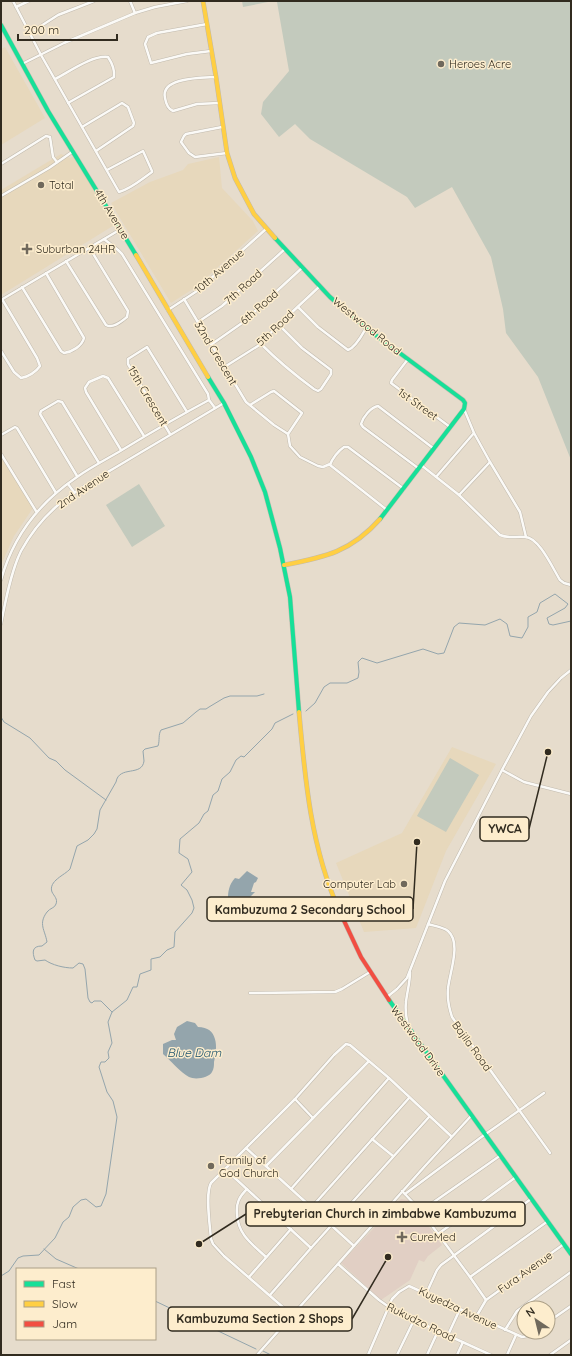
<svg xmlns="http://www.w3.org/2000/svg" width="572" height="1356" font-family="Quicksand,sans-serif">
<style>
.built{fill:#e7d8bc}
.industrial{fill:#e1cfc4}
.green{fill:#c3cabd}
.water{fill:#94a5ac}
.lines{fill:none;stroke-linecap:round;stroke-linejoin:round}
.stream{stroke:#94a5ac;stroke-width:1}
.street-casing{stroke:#c1baae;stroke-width:3.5}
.fast-casing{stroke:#c1baae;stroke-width:5}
.slow-casing{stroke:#c1baae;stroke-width:5}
.jam-casing{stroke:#c1baae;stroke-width:5}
.street{stroke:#fbfaf7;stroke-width:2.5}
.fast{stroke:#16e098;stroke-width:4}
.slow{stroke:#ffcf43;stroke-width:4}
.jam{stroke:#f24e42;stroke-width:4}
.poi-dot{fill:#70695c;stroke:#fdedcd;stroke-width:1.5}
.labels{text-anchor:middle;stroke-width:3;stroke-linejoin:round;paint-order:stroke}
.poi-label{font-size:11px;fill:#312b1f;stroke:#fdedcd;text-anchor:start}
.street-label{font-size:11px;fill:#312b1f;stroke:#fdedcd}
.water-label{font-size:12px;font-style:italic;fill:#1b526c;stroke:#fdedcd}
.leader{fill:none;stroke:#312b1f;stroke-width:1.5}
.callout-dot{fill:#312b1f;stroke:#fdedcd;stroke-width:1.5}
.callout{fill:#fdedcd;stroke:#312b1f;stroke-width:1.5}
.callout-label{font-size:12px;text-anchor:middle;font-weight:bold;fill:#312b1f}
</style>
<rect width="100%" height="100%" fill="#e6dccc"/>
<g class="built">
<polygon points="5,47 45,118 1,145 1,49"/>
<polygon points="61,154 70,158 74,156 116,224 1,295 1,190"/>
<polygon points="219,157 222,188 253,221 258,231 196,287 171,303 111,203 150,182 183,170 188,164"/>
<polygon points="1,457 33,508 14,536 1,565"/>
<polygon points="452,747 496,764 446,851 416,928 364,932 336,863 402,833"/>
</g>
<polygon class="industrial" points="401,1199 408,1200 418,1211 442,1245 428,1256 424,1262 419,1260 410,1280 381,1300 341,1263"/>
<g class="green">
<polygon points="242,1 571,1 571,460 538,377 506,333 503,309 491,257 452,187 415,208 407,197 310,139 295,124 279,137 261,114 263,102 289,71 277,2 273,1 243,7"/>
<polygon points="139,484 165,526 132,547 106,505"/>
<polygon points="450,758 479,775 446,832 417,816"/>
</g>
<g class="water">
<path d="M247 871 258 878 256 882 254 883 251 892H255L250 897V901L244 902 245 907 237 911 233 903 228 899C228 891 229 885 235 878L239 879Z"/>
<path d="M187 1021 195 1023 198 1027C218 1027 218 1047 214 1062 214 1065 214 1069 212 1072 209 1078 195 1080 189 1077 181 1073 170 1060 163 1054V1044L172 1040H176L174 1034 177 1027Z"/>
</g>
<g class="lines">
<g class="stream">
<polyline points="306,711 315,703 324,687 330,683 347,683 358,678 359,672 358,662 362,658 377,663 423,649 438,654 444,653 454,627 459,623 485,625 500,619 507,624 510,636 522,638 528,627 528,617 537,612 540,603 555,594 568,604 565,608 547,618 549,624 553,625 571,621"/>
<polyline points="1,717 4,722 30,738 49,758 56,761 65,770 106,800"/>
<path d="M112 1012 101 1001H94L92 1003 90 1002 88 998 85 969 83 964 79 963 73 968C64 968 52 965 45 960L37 961 35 960C32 952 32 946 42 946L47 942C45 930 38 924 47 912 50 908 55 908 56 904 58 899 54 896 52 892 48 881 65 875 70 869L77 846 88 840 94 834 97 829 100 810 116 782C119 765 142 777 144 761 144 758 143 754 143 751L145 749 158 746C160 740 158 735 161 730L183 723 196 712 200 709H206L209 707 224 698 230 696H257L264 694"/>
<polyline points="44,1249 56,1259 79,1269"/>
<polyline points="1,1276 9,1271 18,1258 23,1256 39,1255 55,1238 63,1222 69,1217 73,1207 81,1200 86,1199 96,1207 101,1206 106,1194 117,1117 113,1101 107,1092 99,1067 101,1062 105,1062 109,1058 108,1052 112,1043 108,1022 112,1012 127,1000 133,987 137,987 140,974 151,970 151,959 160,957 167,950 174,947 175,932 192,913 194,908 192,900 187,890 181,885 192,872 188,859 179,853 180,839 199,823 204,814 208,811 213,795 218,791 222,779 230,772 236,760 241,756 244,757 272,729 275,723 293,714"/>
<polyline points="155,1301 256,1349"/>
<polyline points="263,1351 271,1355"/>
</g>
<defs>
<g id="street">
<path d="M13 1 41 55 119 192C131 189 142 179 152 172V171L143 151 107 170"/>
<polyline points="130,1 135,13"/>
<polyline points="16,7 29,1"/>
<polyline points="207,24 157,33 148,37 145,44 151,63 187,54 211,51"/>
<polyline points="30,33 58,15 94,1"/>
<polyline points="22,64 64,43 135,13 155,7 187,1"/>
<path d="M216 77C202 78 160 77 165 98 166 104 168 109 173 111L197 104 219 103"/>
<path d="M55 79C69 72 92 55 108 57 112 63 115 69 114 77L68 103"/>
<polyline points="82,127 122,103 128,107 134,123 133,126 96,151"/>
<polyline points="222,127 186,134 184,136 181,142 189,153 195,157 227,153"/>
<polyline points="1,164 46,136 50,137 53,157 57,162"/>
<polyline points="1,196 49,168 72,152"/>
<path d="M66 261 106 325C113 329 122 321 127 317L128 311 89 247"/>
<path d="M22 287 61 351 64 353C72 352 82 346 84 338L46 273"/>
<polyline points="184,299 246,402 274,425 288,434 302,413 274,391 271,392 250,405"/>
<polyline points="1,300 121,229"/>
<path d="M298 307 318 327 348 350C356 347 362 335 366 328"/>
<polyline points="168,310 197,291 266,229"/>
<polyline points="198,322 222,306 285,249"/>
<polyline points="212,344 242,323 303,267"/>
<path d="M261 344C278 361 295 375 314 389L318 391 321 389 331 374V370L302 348 279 325"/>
<path d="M1 351 14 372 21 378C28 377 36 372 40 366L37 358 2 299"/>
<polyline points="408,359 392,380 391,383 450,427"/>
<polyline points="226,366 261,344 275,328 320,286"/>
<polyline points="209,400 215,408"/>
<polyline points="464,409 474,433 490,462 520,512 526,537"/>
<polyline points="170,434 128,364 128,359 147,347 187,412"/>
<polyline points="288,434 290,446 300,457 318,466 323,467 330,464"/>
<polyline points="1,435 15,427 17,428 56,493"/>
<polyline points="121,450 86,392 85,388 89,382 103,376 108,378 144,436"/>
<polyline points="1,454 36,511"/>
<path d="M421 465 459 495 500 535C509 539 516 536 525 537 539 537 553 569 560 580L564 583 571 585"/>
<path d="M418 468 363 427 361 424C363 417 371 407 378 406L433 448"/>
<polyline points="77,476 40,414 41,411 58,401 62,402 99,463"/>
<polyline points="436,477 474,433"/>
<polyline points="68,484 74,492"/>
<polyline points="459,495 490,462"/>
<path d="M387 510 330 465C332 459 338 451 344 447H348L404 489"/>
<path d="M1 580C13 536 40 502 77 477 91 467 107 459 122 450 150 433 179 416 209 400L208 394 122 254 118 250 104 239"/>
<path d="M1 624C5 603 11 571 21 551 48 502 82 488 128 460 160 441 192 422 224 403"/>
<polyline points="502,770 524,782 571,794"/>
<path d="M428 924C434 926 443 927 448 931 462 943 449 974 448 989 447 999 449 1008 452 1017L550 1153"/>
<polyline points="250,993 335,992 342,989 370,972"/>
<polyline points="387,997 397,989 407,978 445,881 502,770 531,716 548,692 561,678 571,670"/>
<path d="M408 1025C406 1017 405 1010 406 1002 407 992 410 983 410 972"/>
<polyline points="295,1099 313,1118"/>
<polyline points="372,1139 393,1156"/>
<polyline points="246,1148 354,1246"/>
<polyline points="266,1166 369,1061"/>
<polyline points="225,1169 311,1248 429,1117"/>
<path d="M247 1189C239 1197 236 1203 237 1214 238 1235 252 1244 266 1257"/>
<polyline points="291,1189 389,1078"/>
<polyline points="402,1191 421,1211 501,1155"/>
<polyline points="405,1194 480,1138 544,1093"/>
<polyline points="311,1208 409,1098"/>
<polyline points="421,1211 470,1277 486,1300 476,1317"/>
<polyline points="438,1234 516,1177"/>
<polyline points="338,1264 379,1300 389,1307 414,1320 491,1355"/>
<polyline points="249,1277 291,1229"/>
<polyline points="470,1277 548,1221"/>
<polyline points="426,1294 437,1270 441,1265 531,1199"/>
<polyline points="270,1295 311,1248"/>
<polyline points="486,1300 564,1244"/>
<path d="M292 1315 224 1256 213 1244 211 1239C210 1226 205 1193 211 1183L295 1099 334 1055 346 1044 350 1045 389 1078 451 1136"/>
<polyline points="548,1322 571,1306"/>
<polyline points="505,1330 517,1311 571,1272"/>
<polyline points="448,1335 460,1309"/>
<polyline points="257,1355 425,1166 471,1116"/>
<polyline points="368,1355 392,1299 399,1292 409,1286 522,1337 528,1336 534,1332"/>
<polyline points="397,1355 414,1320"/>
<polyline points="427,1355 438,1331"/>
<polyline points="457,1355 463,1342"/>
<polyline points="507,1355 516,1335"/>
<polyline points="550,1355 571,1340"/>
</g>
<g id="fast">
<polyline points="1,25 48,111 136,255"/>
<polyline points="275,238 330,297 366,328 463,400 465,403 464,409 380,519"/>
<polyline points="208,377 224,403 251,457 265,492 280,548 290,597 299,712"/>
<polyline points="389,1000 571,1254"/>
</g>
<g id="slow">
<polyline points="203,1 216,77 227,153 235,178 254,214 275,238"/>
<polyline points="136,255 208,377"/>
<path d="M284 565C325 557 351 552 380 519"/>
<path d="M299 712C305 779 311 848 339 910"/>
</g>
<polyline id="jam" points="339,910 361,957 389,1000"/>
</defs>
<use href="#street" class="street-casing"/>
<use href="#fast" class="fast-casing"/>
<use href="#slow" class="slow-casing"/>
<use href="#jam" class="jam-casing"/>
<use href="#street" class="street"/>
<use href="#fast" class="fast"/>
<use href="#slow" class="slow"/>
<use href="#jam" class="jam"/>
</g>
<g class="poi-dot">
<circle cx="441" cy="64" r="4"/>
<circle cx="41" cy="185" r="4"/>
<path d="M25 243h4v4h4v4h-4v4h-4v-4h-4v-4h4z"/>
<circle cx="404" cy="884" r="4"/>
<circle cx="211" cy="1166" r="4"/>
<path d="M400 1231h4v4h4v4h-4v4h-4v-4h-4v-4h4z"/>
</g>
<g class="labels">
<g class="poi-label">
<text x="449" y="68">Heroes Acre</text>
<text x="49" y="189">Total</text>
<text x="36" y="253">Suburban 24HR</text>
<text x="396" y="888" text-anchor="end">Computer Lab</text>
<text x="219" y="1164">Family of<tspan x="219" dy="13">God Church</tspan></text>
<text x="410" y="1241">CureMed</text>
</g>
<g class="street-label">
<text transform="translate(112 214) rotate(59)" y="4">4th Avenue</text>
<text transform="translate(219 271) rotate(-41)" y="4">10th Avenue</text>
<text transform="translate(243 287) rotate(-42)" y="4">7th Road</text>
<text transform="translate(259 307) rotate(-41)" y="4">6th Road</text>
<text transform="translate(367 326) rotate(39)" y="4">Westwood Road</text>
<text transform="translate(275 328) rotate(-43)" y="4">5th Road</text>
<text transform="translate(216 353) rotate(59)" y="4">32nd Crescent</text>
<text transform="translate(148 396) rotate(59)" y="4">15th Crescent</text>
<text transform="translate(418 404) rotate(36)" y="4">1st Street</text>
<text transform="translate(83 489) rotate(-34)" y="4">2nd Avenue</text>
<text transform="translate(418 1041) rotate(54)" y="4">Westwood Drive</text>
<text transform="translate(472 1046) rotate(54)" y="4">Bajila Road</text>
<text transform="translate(525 1272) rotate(-35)" y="4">Fura Avenue</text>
<text transform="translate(458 1308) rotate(25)" y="4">Kuyedza Avenue</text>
<text transform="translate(421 1322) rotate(26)" y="4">Rukudzo Road</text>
</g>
<g class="water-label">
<text x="194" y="1057">Blue Dam</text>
</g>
</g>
<path class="leader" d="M548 752L529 829M417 842L413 909M199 1244L246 1214M388 1257L352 1319"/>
<g class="callout-dot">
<circle cx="548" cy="752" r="4"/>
<circle cx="417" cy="842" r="4"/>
<circle cx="199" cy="1244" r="4"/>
<circle cx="388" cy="1257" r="4"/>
</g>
<g class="callout">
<rect x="480" y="817" width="49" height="24" rx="4"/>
<rect x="207" y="897" width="206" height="24" rx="4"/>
<rect x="246" y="1202" width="279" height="24" rx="4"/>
<rect x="168" y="1307" width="184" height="24" rx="4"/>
</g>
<g class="callout-label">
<text x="505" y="833">YWCA</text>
<text x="310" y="914">Kambuzuma 2 Secondary School</text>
<text x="385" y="1218">Prebyterian Church in zimbabwe Kambuzuma</text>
<text x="260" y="1323">Kambuzuma Section 2 Shops</text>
</g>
<rect width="572" height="1356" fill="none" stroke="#312b1f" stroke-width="4"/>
<rect x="16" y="1268" width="140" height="72" fill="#fdedcd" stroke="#ab9f87"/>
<rect x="24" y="1281" width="20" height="6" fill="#16e098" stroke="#ab9f87"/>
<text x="52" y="1288" font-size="12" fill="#312b1f">Fast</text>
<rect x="24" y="1301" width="20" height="6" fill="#ffcf43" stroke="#ab9f87"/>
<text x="52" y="1308" font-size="12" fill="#312b1f">Slow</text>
<rect x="24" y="1321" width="20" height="6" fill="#f24e42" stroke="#ab9f87"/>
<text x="52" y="1328" font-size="12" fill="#312b1f">Jam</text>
<g transform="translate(536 1320) rotate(325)"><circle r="19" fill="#fdedcd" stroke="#ab9f87"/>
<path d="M0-3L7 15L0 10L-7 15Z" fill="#70695c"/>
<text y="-6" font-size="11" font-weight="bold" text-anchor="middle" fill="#312b1f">N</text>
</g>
<path d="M18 34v6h99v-6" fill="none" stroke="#312b1f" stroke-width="2"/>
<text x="24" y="34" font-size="12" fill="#312b1f" stroke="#fdedcd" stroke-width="3" paint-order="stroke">200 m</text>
</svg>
